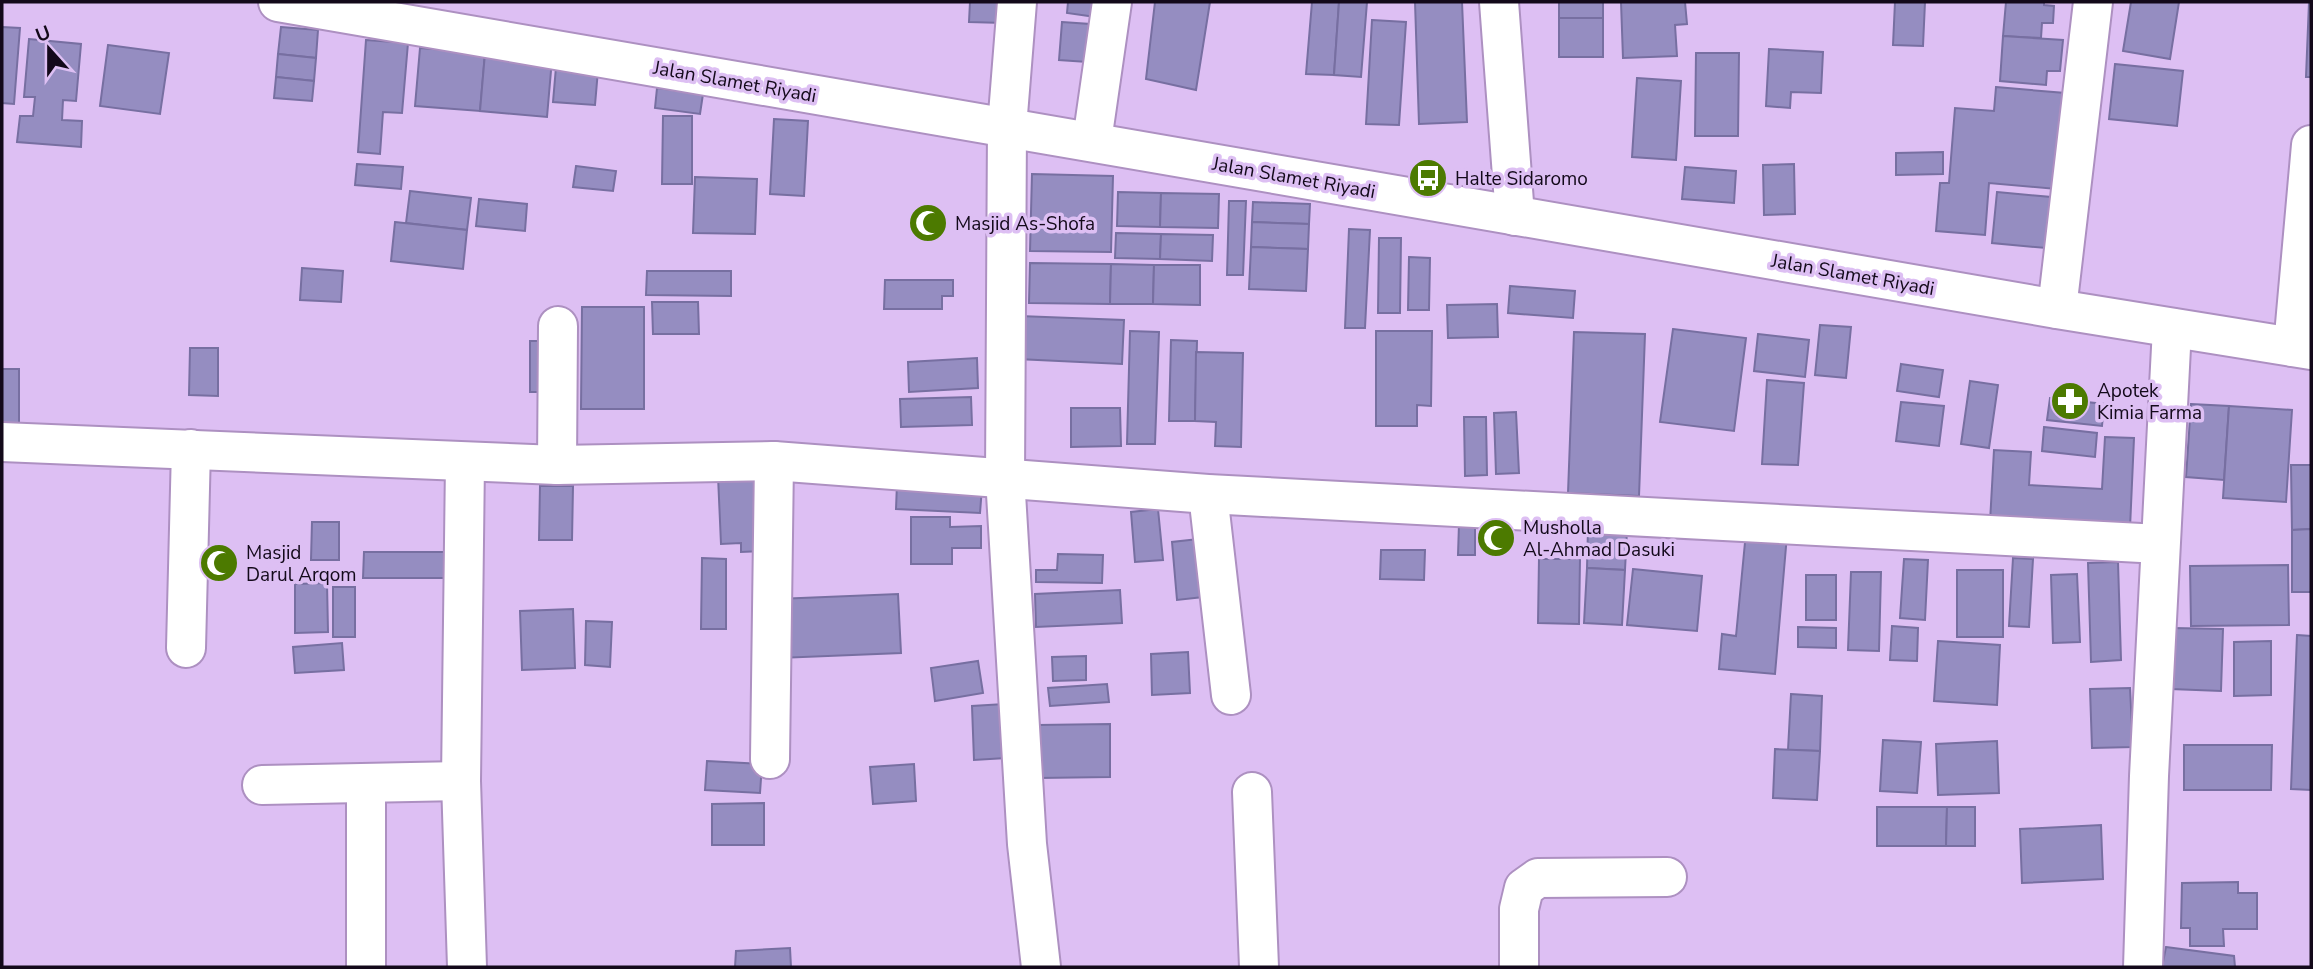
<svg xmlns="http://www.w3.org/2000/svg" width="2313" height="969" font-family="'Nunito Sans',sans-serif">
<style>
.building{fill:#958dc1;stroke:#776fa1;stroke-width:2}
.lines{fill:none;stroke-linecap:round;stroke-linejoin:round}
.minor-casing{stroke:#ad90c1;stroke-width:42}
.major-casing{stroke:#ad90c1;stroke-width:42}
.minor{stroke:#fff;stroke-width:38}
.major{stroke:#fff;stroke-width:38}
.labels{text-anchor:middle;stroke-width:7;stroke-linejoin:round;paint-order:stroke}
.street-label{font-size:19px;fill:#13091a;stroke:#ddbff3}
.poi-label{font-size:19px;fill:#13091a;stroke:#ddbff3;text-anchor:start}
</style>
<rect width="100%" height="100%" fill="#ddbff3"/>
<g class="building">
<polygon points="970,2 1005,2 1004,23 969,22"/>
<polygon points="1068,2 1105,2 1103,18 1067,13"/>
<polygon points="1155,2 1210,2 1196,90 1146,79"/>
<polygon points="1312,2 1339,2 1334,75 1306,74"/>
<polygon points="1339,2 1367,2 1361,77 1334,75"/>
<polygon points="1415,2 1462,2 1467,122 1419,124"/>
<rect x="1559" y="2" width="44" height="16"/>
<polygon points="1621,2 1685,2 1687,24 1675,25 1677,56 1623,58"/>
<polygon points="1895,2 1925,2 1923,46 1893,45"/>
<polygon points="2006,2 2044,2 2044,5 2054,6 2053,23 2042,23 2041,38 2003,36"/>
<polygon points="2131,2 2179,2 2170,59 2123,51"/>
<polygon points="2309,2 2311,2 2311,77 2306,77"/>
<rect x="1559" y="18" width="44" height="39"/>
<polygon points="1372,20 1406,22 1399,125 1366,124"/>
<polygon points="1062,22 1090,24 1087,62 1059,60"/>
<polygon points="2,27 20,28 14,104 2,103"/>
<polygon points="281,27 318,30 316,58 278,54"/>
<polygon points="2003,36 2063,40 2060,71 2047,71 2046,85 2000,81"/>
<polygon points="29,39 81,44 76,101 63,100 62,120 82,121 81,147 17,142 20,116 33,116 35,97 24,97"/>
<polygon points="366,40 408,43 402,113 383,112 380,154 358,152"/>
<polygon points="108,45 169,53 160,114 100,106"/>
<polygon points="420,48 485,53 480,111 415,106"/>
<polygon points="1769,49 1823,52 1821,93 1791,92 1790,108 1766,106"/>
<polygon points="485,53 552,59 547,117 480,111"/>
<polygon points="1696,53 1739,53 1738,136 1695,136"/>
<polygon points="278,54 316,58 314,81 276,77"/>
<polygon points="2115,64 2183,71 2177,126 2109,119"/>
<polygon points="556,67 598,70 595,105 553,102"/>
<polygon points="276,77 314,81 312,101 274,98"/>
<polygon points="1637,78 1681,81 1676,160 1632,157"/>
<polygon points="1996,87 2065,93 2056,189 1989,183 1985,235 1936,231 1940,183 1949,183 1955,108 1994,111"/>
<polygon points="657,88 703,94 700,114 655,108"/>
<polygon points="663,116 692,116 692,184 662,184"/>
<polygon points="774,119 808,121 804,196 770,194"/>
<polygon points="1943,152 1943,174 1896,175 1896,153"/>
<polygon points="357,164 403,167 401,189 355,185"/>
<polygon points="1794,164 1795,214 1764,215 1763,165"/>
<polygon points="576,166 616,171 613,191 573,187"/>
<polygon points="1685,167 1736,171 1734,203 1682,199"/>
<polygon points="1032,174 1113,176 1111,252 1030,251"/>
<polygon points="695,177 757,179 755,234 693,233"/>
<polygon points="410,191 471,198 467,230 406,223"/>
<polygon points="1118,192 1161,193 1160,227 1117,226"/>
<polygon points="1997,192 2051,197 2046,248 1992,243"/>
<polygon points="1161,193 1219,194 1218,228 1160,227"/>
<polygon points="479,199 527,204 525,231 476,226"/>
<polygon points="1229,201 1246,201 1243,275 1227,275"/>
<polygon points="1253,202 1310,204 1309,224 1252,222"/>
<polygon points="395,222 467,230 463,269 391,261"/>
<polygon points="1252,222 1309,224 1308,249 1251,247"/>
<polygon points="1349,229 1370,230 1365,328 1345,328"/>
<polygon points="1116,233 1161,234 1160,259 1115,258"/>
<polygon points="1161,234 1213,235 1212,261 1160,259"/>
<polygon points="1379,238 1401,238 1400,313 1378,313"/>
<polygon points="1251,247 1308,249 1306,291 1249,289"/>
<polygon points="1409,257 1430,258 1429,310 1408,310"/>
<polygon points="1030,263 1111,264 1110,304 1029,303"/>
<polygon points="1111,264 1154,265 1153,304 1110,304"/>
<polygon points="1154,265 1200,265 1200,305 1153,304"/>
<polygon points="302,268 343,271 341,302 300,300"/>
<polygon points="647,271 731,271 731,296 646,295"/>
<polygon points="885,280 953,280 953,296 942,296 942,309 884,309"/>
<polygon points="1510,286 1575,291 1573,318 1508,313"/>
<polygon points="652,302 698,302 699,334 653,334"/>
<polygon points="1497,304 1498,337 1448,338 1447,305"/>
<polygon points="582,307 644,307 644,409 581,409"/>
<polygon points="1019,316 1124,320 1122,364 1017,359"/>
<polygon points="1820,325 1851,327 1846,378 1815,375"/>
<polygon points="1673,329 1746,338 1734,431 1660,422"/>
<polygon points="1130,331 1159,332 1155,444 1127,444"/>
<polygon points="1376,331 1432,331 1431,406 1417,405 1417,426 1376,426"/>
<polygon points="1574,332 1645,334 1639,496 1568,493"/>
<polygon points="1758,334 1809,340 1805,377 1754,371"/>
<polygon points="1171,340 1197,341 1195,421 1169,421"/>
<polygon points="530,341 553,341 552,392 530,392"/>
<polygon points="190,348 218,348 218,396 189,395"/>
<polygon points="1196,352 1243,353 1241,447 1215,446 1216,422 1195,421"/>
<polygon points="977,358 978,388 909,392 908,362"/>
<polygon points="1901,364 1943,370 1939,397 1897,391"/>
<rect x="2" y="369" width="17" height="59"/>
<polygon points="1767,380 1804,383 1798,465 1762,464"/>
<polygon points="1970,381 1998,385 1989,448 1961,444"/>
<polygon points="971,397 972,425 901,427 900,399"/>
<polygon points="2050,398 2104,404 2102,426 2047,420"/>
<polygon points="1901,402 1944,406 1939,446 1896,441"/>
<polygon points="2191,404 2229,406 2224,480 2186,477"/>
<polygon points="2229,406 2292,410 2286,502 2223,498"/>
<polygon points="1071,408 1120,408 1121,446 1071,447"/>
<polygon points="1516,412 1519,473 1496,474 1494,413"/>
<polygon points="1464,417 1486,417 1487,475 1465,476"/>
<polygon points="2044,427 2097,433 2095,457 2042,451"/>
<polygon points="2105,437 2134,438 2130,528 1990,522 1994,450 2031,452 2029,485 2102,489"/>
<polygon points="2291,465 2311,465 2311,529 2292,530"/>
<polygon points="759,474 763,551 741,552 741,543 721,544 718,476"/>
<polygon points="897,483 982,487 980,513 896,509"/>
<polygon points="540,486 573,486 572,540 539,540"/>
<polygon points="1158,509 1163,560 1135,562 1131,512"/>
<polygon points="911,517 950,517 950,527 981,526 981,548 952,548 952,564 911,564"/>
<polygon points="312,522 339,522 339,560 311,560"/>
<polygon points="1459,524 1475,524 1475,555 1458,555"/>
<polygon points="1588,528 1627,530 1625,570 1587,568"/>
<polygon points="2311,529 2311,592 2292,592 2292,530"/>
<polygon points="1746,532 1787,535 1775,674 1719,669 1722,634 1736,636"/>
<polygon points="1207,538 1212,596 1177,600 1172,542"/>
<polygon points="1381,550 1425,550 1424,580 1380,579"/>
<polygon points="364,552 446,552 446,578 363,578"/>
<polygon points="1058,554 1103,555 1102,583 1036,582 1036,570 1057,570"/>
<polygon points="702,558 726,559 726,629 701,629"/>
<polygon points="2013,558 2033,559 2029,627 2009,626"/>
<polygon points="1539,559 1580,559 1579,624 1538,623"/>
<polygon points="1904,559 1928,560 1925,620 1900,618"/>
<polygon points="2118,562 2121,660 2091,662 2088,563"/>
<polygon points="2288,565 2289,625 2191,626 2190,566"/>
<polygon points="1587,568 1625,570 1622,625 1584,623"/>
<polygon points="1633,569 1702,576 1697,631 1627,625"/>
<rect x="1957" y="570" width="46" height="67"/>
<polygon points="1851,572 1881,572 1879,651 1848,650"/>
<polygon points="2077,574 2080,642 2053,643 2051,575"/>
<rect x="1806" y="575" width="30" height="45"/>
<polygon points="327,583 328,632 295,633 295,584"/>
<rect x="333" y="587" width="22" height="50"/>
<polygon points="1120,590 1122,623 1036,627 1035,594"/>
<polygon points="898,594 901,653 779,658 777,599"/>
<polygon points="573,609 575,668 522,670 520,611"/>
<polygon points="586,621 612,622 610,667 585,665"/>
<polygon points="1892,626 1918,628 1917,661 1890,660"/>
<polygon points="1798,627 1836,628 1836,648 1798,647"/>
<polygon points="2173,628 2223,629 2221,691 2171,689"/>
<polygon points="2297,635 2311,636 2311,790 2291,789"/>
<polygon points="1938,641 2000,645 1997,705 1934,701"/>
<polygon points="2271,641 2271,695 2234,696 2234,642"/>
<polygon points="342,643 344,670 295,673 293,647"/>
<polygon points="1188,652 1190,693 1152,695 1151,654"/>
<polygon points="1086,656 1086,680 1053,681 1052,657"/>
<polygon points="978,661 983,693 935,701 931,668"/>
<polygon points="1107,684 1109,702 1050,706 1048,688"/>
<polygon points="2130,688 2133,747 2092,748 2090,689"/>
<polygon points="1791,694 1822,696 1820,751 1788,750"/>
<polygon points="1004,704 1006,758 974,760 972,706"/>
<polygon points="1110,724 1110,777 1039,778 1038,725"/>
<polygon points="1883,740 1921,742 1917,793 1880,791"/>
<polygon points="1997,741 1999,793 1938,795 1936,744"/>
<polygon points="2184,745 2272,745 2271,790 2184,790"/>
<polygon points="1775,749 1820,751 1817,800 1773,798"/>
<polygon points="707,761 762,764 760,793 705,790"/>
<polygon points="914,764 916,801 873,804 870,767"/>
<polygon points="764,803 764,845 712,845 712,804"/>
<polygon points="1877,807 1947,807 1946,846 1877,846"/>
<polygon points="1947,807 1975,807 1975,846 1946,846"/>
<polygon points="2101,825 2103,879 2022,883 2020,829"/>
<polygon points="2238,882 2238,893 2257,893 2257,929 2223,929 2224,946 2190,946 2190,928 2181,928 2182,883"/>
<polygon points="2166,947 2234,956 2235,967 2162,967"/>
<polygon points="790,948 791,967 735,967 736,951"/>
</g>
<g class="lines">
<defs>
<g id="minor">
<polyline points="1017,2 1007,127 1005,477 1027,844 1041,967"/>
<polyline points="1499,2 1515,216"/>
<polyline points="1092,141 1112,2"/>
<polyline points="2057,309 2093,2"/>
<polyline points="2293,347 2311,145"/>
<polyline points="2,442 557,465 774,461 1208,494 2160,544"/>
<polyline points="465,462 461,781 467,967"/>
<polyline points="557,465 558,326"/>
<polyline points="1208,494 1231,695"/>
<polyline points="186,648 191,449"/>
<polyline points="770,759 774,461"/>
<polyline points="262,785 461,781"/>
<polyline points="1252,792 1259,967"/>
<polyline points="366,967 366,783"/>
<polyline points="1519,967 1519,909 1524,888 1538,878 1667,877"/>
<polyline points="2143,967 2149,776 2172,328"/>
</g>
<polyline id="major" points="278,2 2057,309 2311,350"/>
</defs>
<use href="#minor" class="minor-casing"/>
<use href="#major" class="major-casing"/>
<use href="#minor" class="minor"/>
<use href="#major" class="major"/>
</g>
<defs>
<symbol id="bus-disc" viewBox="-11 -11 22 22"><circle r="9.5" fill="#4c7a00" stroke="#ddbff3"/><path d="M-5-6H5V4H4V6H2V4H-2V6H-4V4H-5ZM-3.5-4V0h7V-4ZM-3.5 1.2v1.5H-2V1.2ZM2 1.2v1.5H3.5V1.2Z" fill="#fff"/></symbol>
<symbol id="mosque-disc" viewBox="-11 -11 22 22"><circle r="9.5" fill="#4c7a00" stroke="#ddbff3"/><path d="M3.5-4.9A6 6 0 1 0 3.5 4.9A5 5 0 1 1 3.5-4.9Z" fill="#fff"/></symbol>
<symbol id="pharmacy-disc" viewBox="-11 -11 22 22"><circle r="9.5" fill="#4c7a00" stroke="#ddbff3"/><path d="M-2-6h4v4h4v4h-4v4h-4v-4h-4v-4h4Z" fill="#fff"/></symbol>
</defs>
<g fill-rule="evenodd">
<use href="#bus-disc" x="1406" y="156" width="44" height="44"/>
<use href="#mosque-disc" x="906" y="201" width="44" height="44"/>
<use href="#pharmacy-disc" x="2048" y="379" width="44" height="44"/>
<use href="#mosque-disc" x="1474" y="516" width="44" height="44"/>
<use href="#mosque-disc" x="197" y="541" width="44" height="44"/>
</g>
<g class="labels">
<g class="street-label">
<text transform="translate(735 81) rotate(10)" y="7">Jalan Slamet Riyadi</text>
<text transform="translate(1294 177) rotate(10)" y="7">Jalan Slamet Riyadi</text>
<text transform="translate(1853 274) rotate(10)" y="7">Jalan Slamet Riyadi</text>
</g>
<g class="poi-label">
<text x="1455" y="185">Halte Sidaromo</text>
<text x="955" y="230">Masjid As-Shofa</text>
<text x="2097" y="397">Apotek<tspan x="2097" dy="22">Kimia Farma</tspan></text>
<text x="1523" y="534">Musholla<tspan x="1523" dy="22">Al-Ahmad Dasuki</tspan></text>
<text x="246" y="559">Masjid<tspan x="246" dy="22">Darul Arqom</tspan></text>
</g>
</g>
<rect width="2313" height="969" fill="none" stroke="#13091a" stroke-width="7"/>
<g transform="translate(49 49) rotate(339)" stroke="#ddbff3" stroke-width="5" paint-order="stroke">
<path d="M0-5L12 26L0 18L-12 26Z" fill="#13091a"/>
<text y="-10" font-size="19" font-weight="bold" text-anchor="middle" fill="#13091a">U</text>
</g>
</svg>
